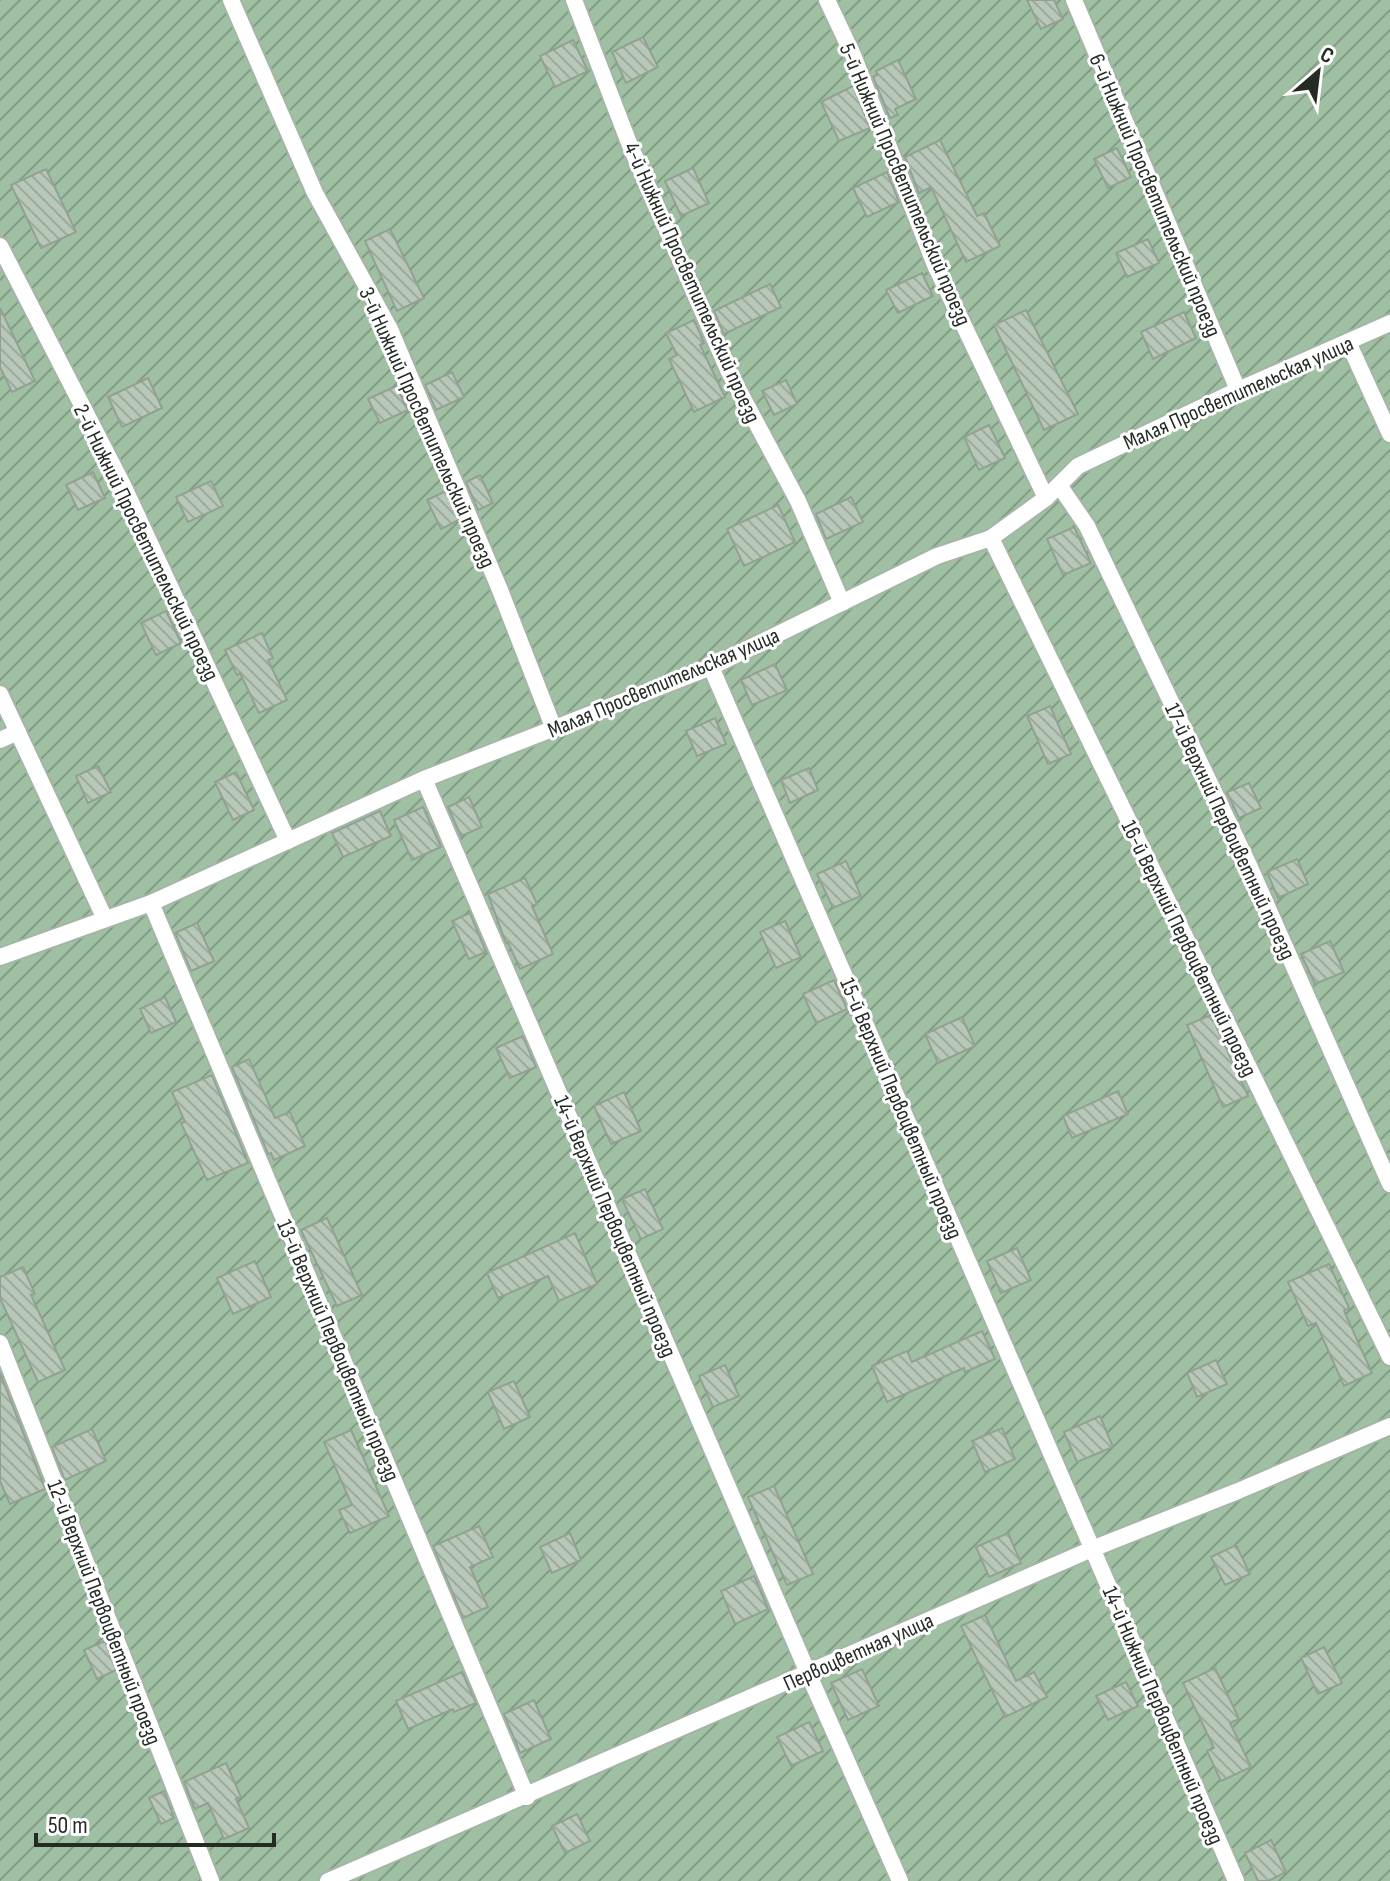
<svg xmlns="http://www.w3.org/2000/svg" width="1390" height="1881" font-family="'Sofia Sans Condensed',sans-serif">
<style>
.garden{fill:url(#garden-furrows)}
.building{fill:url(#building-back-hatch);stroke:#91a192;stroke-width:2}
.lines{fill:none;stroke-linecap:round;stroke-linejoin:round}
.service-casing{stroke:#a4b5a6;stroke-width:20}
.service{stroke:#fff;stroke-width:16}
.labels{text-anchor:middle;stroke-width:6;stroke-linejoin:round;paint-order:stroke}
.street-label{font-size:22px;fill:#242b25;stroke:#fff}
</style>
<defs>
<pattern id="garden-furrows" width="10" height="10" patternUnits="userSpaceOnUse" patternTransform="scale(2)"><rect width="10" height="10" fill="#a0c0a3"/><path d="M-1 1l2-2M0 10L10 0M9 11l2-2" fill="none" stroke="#829c85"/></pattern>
<pattern id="building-back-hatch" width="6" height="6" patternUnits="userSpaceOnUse" patternTransform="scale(2)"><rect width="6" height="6" fill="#b7c7b8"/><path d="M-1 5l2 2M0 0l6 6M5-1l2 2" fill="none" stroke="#9dab9e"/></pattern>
</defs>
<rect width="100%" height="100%" fill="#d9eada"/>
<rect class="garden" x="0" y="0" width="1390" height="1881"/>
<g class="building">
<polygon points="1027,0 1054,0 1063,19 1041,29"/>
<polygon points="643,37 658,67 626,83 612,52"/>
<polygon points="573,40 588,71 555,87 540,56"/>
<polygon points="898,60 916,99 895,109 898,115 890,118 873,77 877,75 876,71"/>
<polygon points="853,86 870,128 839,141 821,102"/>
<polygon points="940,140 977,216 984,213 1000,246 966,262 931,187 919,193 905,157"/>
<polygon points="1117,148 1131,177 1108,188 1094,159"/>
<polygon points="693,168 709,203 681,216 665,181"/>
<polygon points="46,169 76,232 41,248 11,185"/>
<polygon points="887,172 899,202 867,217 853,188"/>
<polygon points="390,229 424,298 397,311 365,241"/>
<polygon points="1148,239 1159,263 1127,277 1116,253"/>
<polygon points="922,273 933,296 898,313 886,290"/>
<polygon points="770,284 781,307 724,334 714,311"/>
<polygon points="0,308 35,381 12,392 0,367"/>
<polygon points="1026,310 1078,414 1044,430 994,325"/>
<polygon points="1184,312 1196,338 1153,359 1141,332"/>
<polygon points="694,320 704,343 700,345 725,397 694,412 669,359 677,355 666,333"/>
<polygon points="452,372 464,397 436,410 425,385"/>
<polygon points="148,378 162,408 122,427 108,397"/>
<polygon points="786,380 797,404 774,415 762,391"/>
<polygon points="396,386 408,410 380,423 368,399"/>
<polygon points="989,425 1005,458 979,470 964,437"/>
<polygon points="93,472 105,498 78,510 66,485"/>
<polygon points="480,475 493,503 478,510 466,482"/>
<polygon points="211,481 223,506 188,522 176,497"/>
<polygon points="446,491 459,520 441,529 427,500"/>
<polygon points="851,497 863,522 826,539 816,514"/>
<polygon points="778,505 795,542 744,566 727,529"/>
<polygon points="1074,527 1091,563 1063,575 1047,539"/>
<polygon points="166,611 181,643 156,655 141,623"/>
<polygon points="262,633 273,658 268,660 287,700 259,713 240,673 237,675 225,650"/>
<polygon points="775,664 787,690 752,705 741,680"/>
<polygon points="1050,706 1071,754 1048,764 1027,716"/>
<polygon points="715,718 726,744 697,756 686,731"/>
<polygon points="98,766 111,792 88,803 76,776"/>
<polygon points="809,768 818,790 790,803 781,780"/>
<polygon points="236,772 254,810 233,820 215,782"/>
<polygon points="1249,783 1261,808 1239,818 1227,792"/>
<polygon points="469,797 482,827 461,836 448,807"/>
<polygon points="423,807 441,847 412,860 394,820"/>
<polygon points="380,811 391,836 343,857 332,833"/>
<polygon points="1297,859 1308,884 1278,898 1267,872"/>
<polygon points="846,861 861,896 833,908 817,874"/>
<polygon points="525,878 537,904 532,906 553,954 520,969 508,942 506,943 488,894"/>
<polygon points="470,913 486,952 469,959 452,921"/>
<polygon points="785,921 801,957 776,968 760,932"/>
<polygon points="197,923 214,961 191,971 175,933"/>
<polygon points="1330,941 1344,972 1315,984 1301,954"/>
<polygon points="834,980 847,1009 816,1023 803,994"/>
<polygon points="165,997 176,1022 151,1033 140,1009"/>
<polygon points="1211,1015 1248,1096 1223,1107 1187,1025"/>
<polygon points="962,1017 975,1046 938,1063 925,1034"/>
<polygon points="523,1036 536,1067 510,1078 496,1048"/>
<polygon points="249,1059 275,1118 290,1112 305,1146 274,1160 271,1153 268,1154 232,1067"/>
<polygon points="212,1075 248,1163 207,1180 181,1123 185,1122 172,1092"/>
<polygon points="1118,1091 1128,1114 1072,1138 1063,1116"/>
<polygon points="624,1092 641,1131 611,1144 594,1106"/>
<polygon points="645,1189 663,1229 641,1239 622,1199"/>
<polygon points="327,1218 362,1295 337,1306 301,1230"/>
<polygon points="575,1233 597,1284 559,1301 548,1276 498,1298 487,1273"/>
<polygon points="1017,1248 1031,1280 1001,1293 987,1261"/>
<polygon points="255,1261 271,1297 233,1314 217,1278"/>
<polygon points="1329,1264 1349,1308 1344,1311 1372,1373 1344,1386 1316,1323 1308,1326 1288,1282"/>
<polygon points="23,1267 35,1294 31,1295 65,1370 38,1382 0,1298 0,1277"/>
<polygon points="982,1331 995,1359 965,1372 964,1368 887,1402 872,1366 907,1351 912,1362"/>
<polygon points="1216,1360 1227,1384 1197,1397 1187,1373"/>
<polygon points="725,1365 739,1396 713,1407 699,1376"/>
<polygon points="0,1373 45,1489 10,1504 0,1481"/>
<polygon points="514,1381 530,1417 504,1429 488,1392"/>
<polygon points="1100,1416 1113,1447 1077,1462 1064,1432"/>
<polygon points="1002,1428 1015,1459 985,1472 972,1441"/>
<polygon points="92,1429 106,1461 65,1480 52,1447"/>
<polygon points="351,1430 389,1516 350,1533 339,1510 352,1505 324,1442"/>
<polygon points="774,1486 813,1574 787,1585 748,1497"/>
<polygon points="479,1526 493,1557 470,1567 488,1607 463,1618 433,1546"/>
<polygon points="570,1533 581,1560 552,1573 540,1547"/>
<polygon points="1008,1533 1021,1563 989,1577 976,1547"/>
<polygon points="1236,1545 1250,1574 1225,1585 1211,1557"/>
<polygon points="754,1576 768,1609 735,1624 721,1591"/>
<polygon points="985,1615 1016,1681 1034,1672 1047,1697 1005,1717 961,1626"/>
<polygon points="105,1641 116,1670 97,1679 84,1650"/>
<polygon points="1324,1647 1342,1683 1318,1694 1301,1658"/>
<polygon points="1215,1668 1239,1719 1230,1723 1251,1767 1221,1781 1207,1751 1214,1748 1183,1683"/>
<polygon points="862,1669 879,1706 848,1720 831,1683"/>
<polygon points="462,1672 476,1703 454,1712 453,1709 408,1729 396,1701"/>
<polygon points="1126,1682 1138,1706 1108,1720 1096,1696"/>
<polygon points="534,1700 551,1739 520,1753 504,1714"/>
<polygon points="809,1722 823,1751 791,1766 777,1737"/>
<polygon points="226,1763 241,1797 236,1799 249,1828 224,1839 208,1803 195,1809 184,1782"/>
<polygon points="164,1791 174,1818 161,1824 149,1798"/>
<polygon points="577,1814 590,1841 565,1853 552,1826"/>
<polygon points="1271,1840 1286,1872 1268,1881 1258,1881 1245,1853"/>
</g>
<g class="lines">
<defs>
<g id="service">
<polyline points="231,0 315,193 390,329 500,590 554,729"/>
<polyline points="574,0 629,143 729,372 798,501 842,603"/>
<polyline points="827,0 853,55 935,265 1046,498"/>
<polyline points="1074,0 1238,390"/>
<polyline points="0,246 124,487 288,841"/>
<polyline points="1348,342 1390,434"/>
<polyline points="1059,485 1087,526 1248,863 1390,1184"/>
<polyline points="991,538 1390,1357"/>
<polyline points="711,667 1236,1881"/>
<polyline points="0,694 105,919"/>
<polyline points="0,740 18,732"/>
<polyline points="424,779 808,1673 900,1881"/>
<polyline points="151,903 527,1797"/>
<polyline points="0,957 151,903 424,779 711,667 937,556 991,538 1046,498 1078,466 1238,390 1390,323"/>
<polyline points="0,1343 211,1881"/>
<polyline points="328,1881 1092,1549 1238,1491 1390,1426"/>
</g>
</defs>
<use href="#service" class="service-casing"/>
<use href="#service" class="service"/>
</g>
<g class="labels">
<g class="street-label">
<text transform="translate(906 184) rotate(67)" y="8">5-й Нижний Просветительский проезд</text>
<text transform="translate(1156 195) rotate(67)" y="8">6-й Нижний Просветительский проезд</text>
<text transform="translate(693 282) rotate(66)" y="8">4-й Нижний Просветительский проезд</text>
<text transform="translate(1238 392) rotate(-24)" y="8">Малая Просветительская улица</text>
<text transform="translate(428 427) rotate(66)" y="8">3-й Нижний Просветительский проезд</text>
<text transform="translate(147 542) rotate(64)" y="8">2-й Нижний Просветительский проезд</text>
<text transform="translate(663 682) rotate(-23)" y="8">Малая Просветительская улица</text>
<text transform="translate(1231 831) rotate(65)" y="8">17-й Верхний Первоцветный проезд</text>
<text transform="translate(1190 948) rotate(64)" y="8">16-й Верхний Первоцветный проезд</text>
<text transform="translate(902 1108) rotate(67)" y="8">15-й Верхний Первоцветный проезд</text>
<text transform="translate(616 1226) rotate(67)" y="8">14-й Верхний Первоцветный проезд</text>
<text transform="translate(339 1350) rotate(67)" y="8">13-й Верхний Первоцветный проезд</text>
<text transform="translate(105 1612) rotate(69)" y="8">12-й Верхний Первоцветный проезд</text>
<text transform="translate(858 1651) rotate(-24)" y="8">Первоцветная улица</text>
<text transform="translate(1164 1715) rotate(67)" y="8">14-й Нижний Первоцветный проезд</text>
</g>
</g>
<g transform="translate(1318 72) rotate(28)" stroke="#ffffff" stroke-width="6" paint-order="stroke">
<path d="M0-6L14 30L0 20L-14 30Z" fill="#242b25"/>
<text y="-12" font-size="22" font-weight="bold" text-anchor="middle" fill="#242b25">С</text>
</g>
<path d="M36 1833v12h238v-12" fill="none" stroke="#242b25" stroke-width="4"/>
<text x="48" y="1833" font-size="24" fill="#242b25" stroke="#ffffff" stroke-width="6" paint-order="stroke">50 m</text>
</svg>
